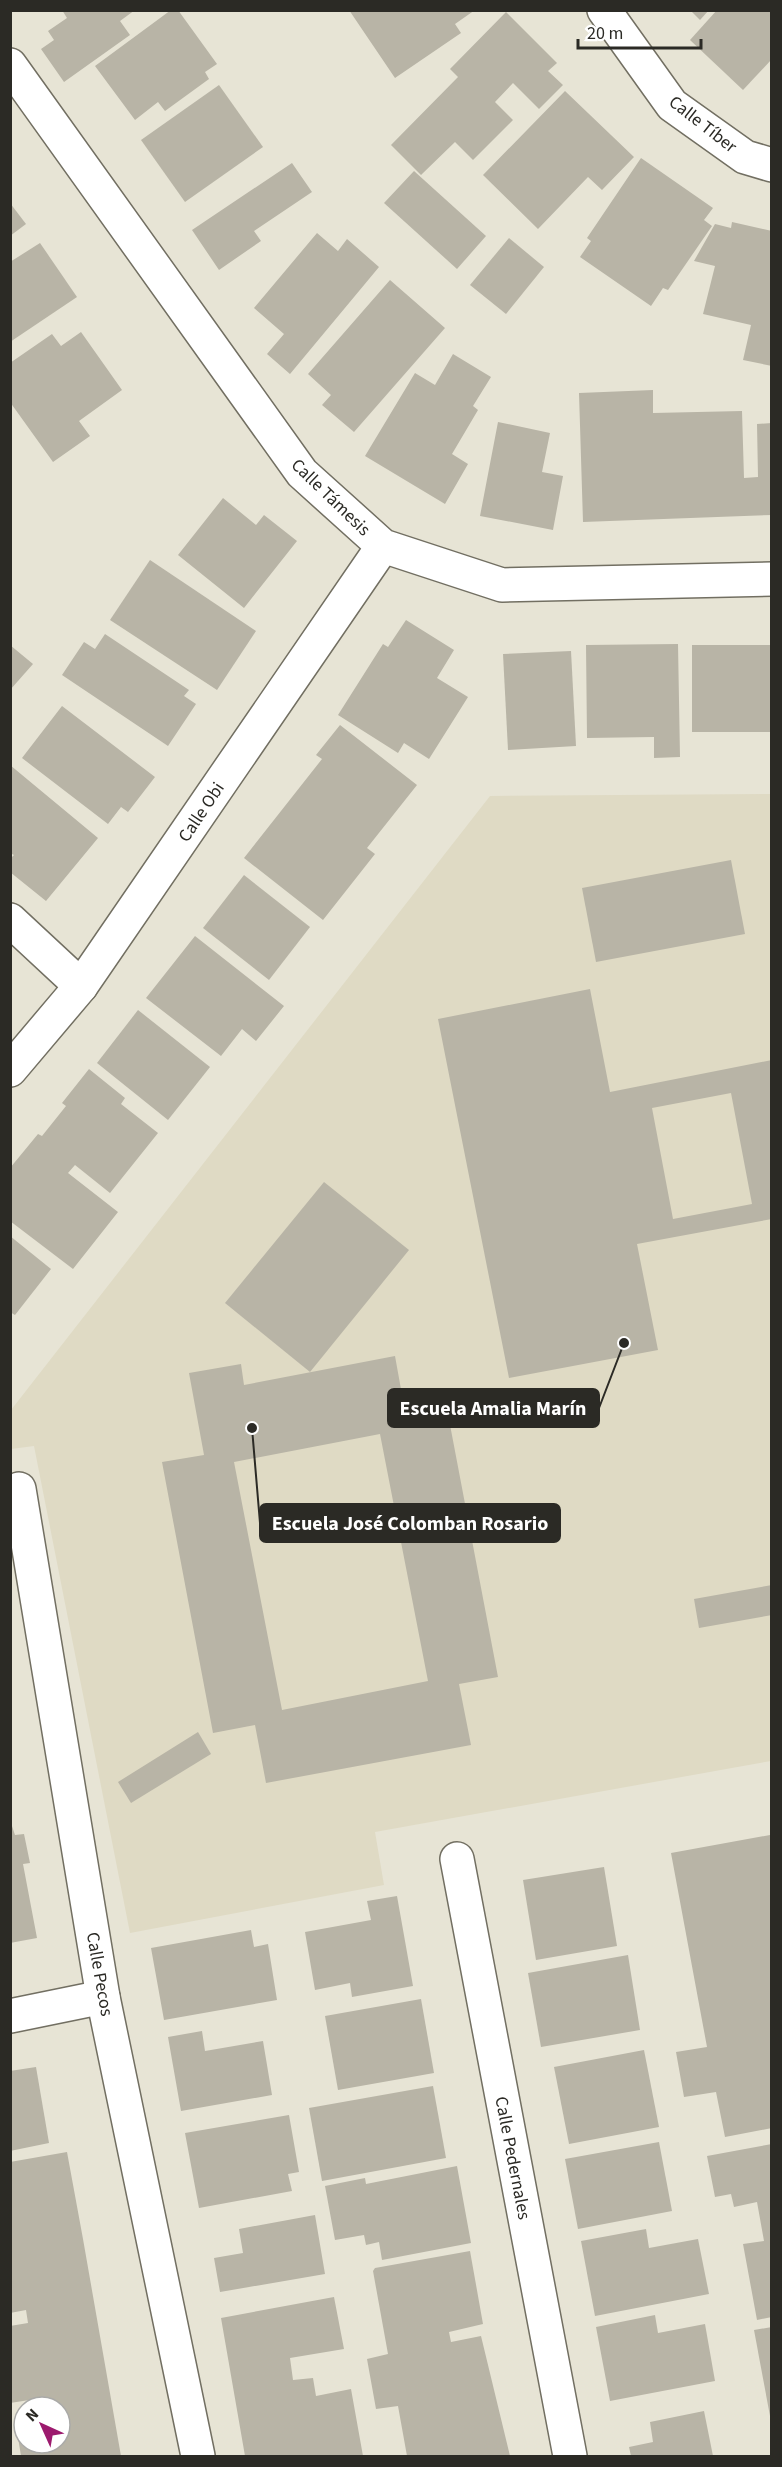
<svg xmlns="http://www.w3.org/2000/svg" width="782" height="2467" font-family="'Source Sans 3',sans-serif">
<style>
.built{fill:#dfdac4}
.building{fill:#b8b4a6;fill-rule:evenodd}
.lines{fill:none;stroke-linecap:round;stroke-linejoin:round}
.street-casing{stroke:#726f62;stroke-width:36}
.street{stroke:#fff;stroke-width:33}
.labels{text-anchor:middle;stroke-width:6;stroke-linejoin:round;paint-order:stroke}
.street-label{font-size:18px;fill:#2b2a25;stroke:#fff}
.leader{fill:none;stroke:#2b2a25;stroke-width:2}
.callout-dot{fill:#2b2a25;stroke:#fff;stroke-width:2}
.callout{fill:#2b2a25;stroke:#2b2a25;stroke-width:2}
.callout-label{font-size:20px;text-anchor:middle;font-weight:bold;fill:#fff}
</style>
<rect width="100%" height="100%" fill="#e7e4d5"/>
<polygon class="built" points="771,794 771,1761 375,1832 384,1885 130,1933 34,1446 11,1449 11,1410 490,796"/>
<g class="building">
<polygon points="62,10 135,10 120,21 130,35 64,82 41,49 54,40 48,31 67,18"/>
<polygon points="171,10 178,10 217,64 205,72 209,79 165,111 158,102 135,120 95,66"/>
<polygon points="349,10 475,10 455,24 461,33 395,78"/>
<polygon points="690,10 709,10 700,20"/>
<polygon points="717,10 772,10 772,59 743,90 690,40"/>
<polygon points="506,12 557,63 548,71 563,85 539,109 513,83 495,102 513,120 473,160 455,142 421,175 391,145 458,77 450,69"/>
<polygon points="219,85 263,147 185,202 141,140"/>
<polygon points="565,91 634,157 602,190 588,177 538,229 483,175"/>
<polygon points="641,158 713,208 704,220 712,226 668,290 663,288 651,306 580,257 591,241 587,238"/>
<polygon points="292,163 312,192 254,231 261,241 219,270 192,230"/>
<polygon points="414,171 486,236 457,269 384,203"/>
<polygon points="10,203 26,224 10,236"/>
<polygon points="732,222 772,231 772,366 743,360 751,325 703,314 715,266 694,261 715,224 731,228"/>
<polygon points="317,233 338,251 347,239 379,267 290,374 267,354 284,334 254,308"/>
<polygon points="509,238 544,267 506,314 470,285"/>
<polygon points="40,243 77,297 10,342 10,262"/>
<polygon points="390,280 445,328 354,432 322,405 331,395 308,374"/>
<polygon points="81,332 122,390 79,421 90,436 53,462 10,402 10,363 52,334 61,346"/>
<polygon points="453,354 491,377 473,406 478,410 452,454 468,464 445,504 365,456 415,373 435,385"/>
<polygon points="653,390 653,413 742,411 744,478 758,477 757,424 772,423 772,515 583,522 579,393"/>
<polygon points="498,422 550,433 542,472 563,476 553,530 480,516"/>
<polygon points="223,498 256,525 264,515 297,541 244,608 178,555"/>
<polygon points="150,560 256,631 217,690 110,620"/>
<polygon points="406,620 454,650 437,678 468,697 429,759 404,743 398,753 338,715 383,644 388,647"/>
<polygon points="105,634 189,690 184,696 196,704 168,746 62,675 84,642 95,649"/>
<polygon points="678,644 680,757 654,758 654,737 587,738 586,645"/>
<polygon points="10,645 33,664 10,690"/>
<rect x="692" y="645" width="80" height="87"/>
<polygon points="571,651 576,746 508,750 503,654"/>
<polygon points="62,706 155,777 128,812 121,807 108,824 22,758"/>
<polygon points="340,725 417,785 367,848 375,854 323,920 244,858 322,759 316,755"/>
<polygon points="10,765 98,838 46,901 10,872 10,859 14,855 10,853"/>
<polygon points="731,860 745,934 596,962 582,888"/>
<polygon points="244,875 310,927 269,980 203,928"/>
<polygon points="195,936 284,1006 256,1041 242,1029 221,1056 146,998"/>
<path d="M590 989 610 1092 772 1060V1219L637 1244 658 1350 509 1378 438 1019ZM731 1093 752 1204 673 1219 652 1108Z"/>
<polygon points="138,1010 210,1067 168,1120 97,1063"/>
<polygon points="89,1069 125,1098 121,1104 158,1133 110,1193 75,1165 68,1173 118,1212 73,1269 10,1221 10,1168 38,1134 42,1136 66,1106 62,1103"/>
<polygon points="324,1182 409,1250 310,1372 225,1303"/>
<polygon points="10,1236 51,1269 15,1315 10,1312"/>
<path d="M395 1356 406 1417 447 1409 498 1677 459 1684 471 1745 266 1783 255 1725 213 1733 162 1462 204 1455 189 1373 241 1364 244 1385ZM380 1434 428 1681 282 1710 234 1462Z"/>
<polygon points="772,1585 772,1615 699,1628 694,1599"/>
<polygon points="198,1732 211,1754 131,1803 118,1782"/>
<polygon points="10,1820 15,1835 24,1834 30,1863 23,1864 37,1938 10,1943"/>
<polygon points="770,1835 772,1845 772,2128 725,2137 716,2092 684,2097 676,2052 707,2047 671,1853"/>
<polygon points="604,1867 617,1946 536,1960 523,1880"/>
<polygon points="397,1896 413,1986 352,1997 350,1983 315,1990 305,1932 371,1920 367,1901"/>
<polygon points="251,1930 254,1947 268,1944 277,2000 164,2020 151,1948"/>
<polygon points="628,1955 640,2030 541,2047 528,1973"/>
<polygon points="421,1999 434,2073 338,2090 325,2016"/>
<polygon points="202,2031 205,2051 263,2041 272,2095 181,2111 168,2037"/>
<polygon points="644,2050 659,2127 569,2144 554,2067"/>
<polygon points="36,2067 49,2143 10,2151 10,2071"/>
<polygon points="433,2086 446,2158 322,2181 309,2108"/>
<polygon points="289,2115 299,2172 288,2174 292,2191 199,2208 185,2133"/>
<polygon points="659,2142 672,2211 578,2229 565,2159"/>
<polygon points="772,2144 772,2317 757,2320 743,2244 764,2241 757,2202 734,2207 731,2194 715,2197 707,2156"/>
<polygon points="67,2152 83,2239 121,2456 21,2456 15,2419 24,2418 24,2443 60,2443 60,2407 51,2407 49,2397 10,2403 10,2326 28,2323 26,2310 10,2313 10,2162"/>
<polygon points="457,2166 471,2243 382,2260 379,2242 366,2245 364,2235 335,2240 325,2186 365,2178 366,2184"/>
<polygon points="315,2215 325,2274 220,2292 214,2258 243,2253 239,2229"/>
<polygon points="646,2229 649,2248 698,2239 709,2294 595,2316 581,2241"/>
<polygon points="470,2251 483,2324 449,2332 451,2342 481,2336 510,2456 407,2456 398,2406 376,2409 367,2359 388,2354 373,2271 375,2268"/>
<polygon points="334,2297 344,2349 290,2358 293,2380 313,2378 316,2396 351,2389 363,2456 245,2456 221,2318"/>
<polygon points="655,2315 658,2333 705,2324 715,2381 610,2401 596,2327"/>
<polygon points="772,2327 772,2416 770,2416 754,2330"/>
<polygon points="704,2411 713,2456 631,2456 629,2447 653,2442 650,2422"/>
</g>
<g class="lines">
<defs>
<g id="street">
<polyline points="604,10 672,105 745,157 772,165"/>
<polyline points="10,65 302,473 383,546 502,585 772,579"/>
<polyline points="10,920 81,986"/>
<polyline points="10,1070 81,986 383,546"/>
<polyline points="19,1489 103,1997 198,2456"/>
<polyline points="457,1859 570,2456"/>
<polyline points="10,2016 103,1997"/>
</g>
</defs>
<use href="#street" class="street-casing"/>
<use href="#street" class="street"/>
</g>
<g class="labels">
<g class="street-label">
<text transform="translate(703 124) rotate(38)" y="6">Calle Tíber</text>
<text transform="translate(331 497) rotate(44)" y="6">Calle Támesis</text>
<text transform="translate(201 812) rotate(-56)" y="6">Calle Obi</text>
<text transform="translate(100 1974) rotate(80)" y="6">Calle Pecos</text>
<text transform="translate(513 2158) rotate(79)" y="6">Calle Pedernales</text>
</g>
</g>
<path class="leader" d="M624 1343L599 1408M252 1428L260 1523"/>
<g class="callout-dot">
<circle cx="624" cy="1343" r="6"/>
<circle cx="252" cy="1428" r="6"/>
</g>
<g class="callout">
<rect x="388" y="1389" width="211" height="38" rx="6"/>
<rect x="260" y="1504" width="300" height="38" rx="6"/>
</g>
<g class="callout-label">
<text x="493" y="1415">Escuela Amalia Marín</text>
<text x="410" y="1530">Escuela José Colomban Rosario</text>
</g>
<rect width="782" height="2467" fill="none" stroke="#2b2a25" stroke-width="24"/>
<g transform="translate(42 2425) rotate(315)"><circle r="28" fill="#ffffff" stroke="#aaaaa8" stroke-width="1.5"/>
<path d="M0-4.5L10 22L0 15L-10 22Z" fill="#9c1a6e"/>
<text y="-9" font-size="16" font-weight="bold" text-anchor="middle" fill="#2b2a25">N</text>
</g>
<path d="M578 39v9h123v-9" fill="none" stroke="#2b2a25" stroke-width="3"/>
<text x="587" y="39" font-size="18" fill="#2b2a25" stroke="#ffffff" stroke-width="4.5" paint-order="stroke">20 m</text>
</svg>
